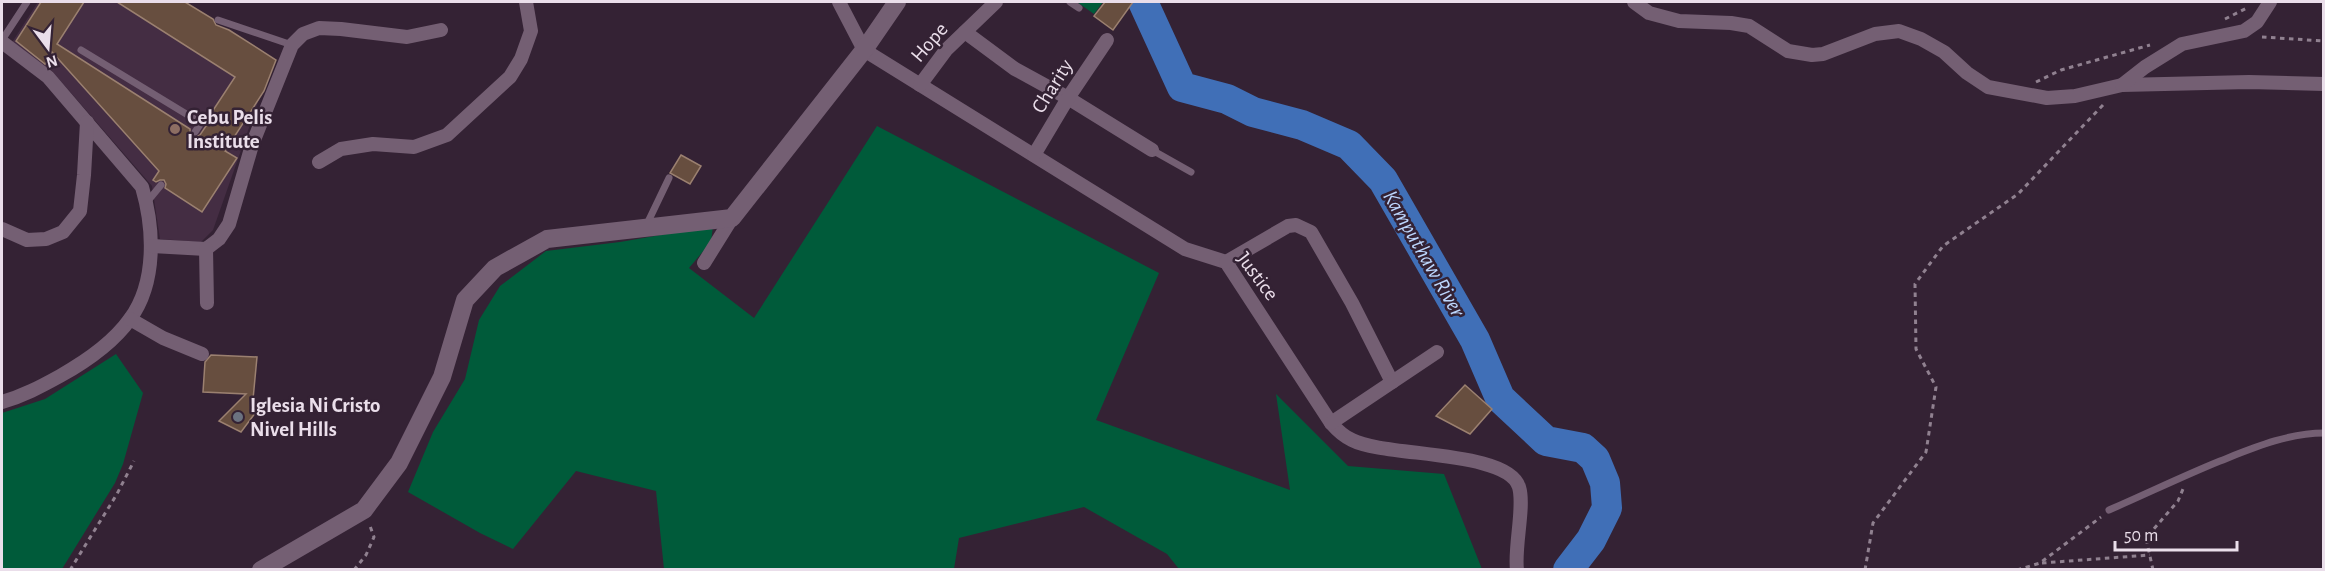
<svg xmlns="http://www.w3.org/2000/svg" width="2325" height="571" font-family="'Alegreya Sans',sans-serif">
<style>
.built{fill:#442d43}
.green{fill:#005b3a}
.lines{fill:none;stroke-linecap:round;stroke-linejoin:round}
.river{stroke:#406fb7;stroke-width:30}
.building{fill:#674e3f;stroke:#9b8070;stroke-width:1.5}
.path{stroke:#908190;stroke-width:3;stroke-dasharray:4.5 4.5;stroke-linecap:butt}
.lane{stroke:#745f73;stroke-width:7}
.street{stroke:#745f73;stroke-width:14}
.secondary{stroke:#745f73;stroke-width:18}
.education-dot{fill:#8d6e63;stroke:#342234;stroke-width:2}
.worship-dot{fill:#6b7280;stroke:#342234;stroke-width:2}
.labels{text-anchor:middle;stroke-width:5;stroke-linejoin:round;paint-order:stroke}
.street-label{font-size:21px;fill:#eadeea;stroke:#342234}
.poi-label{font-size:21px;font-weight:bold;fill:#eadeea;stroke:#342234;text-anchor:start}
.water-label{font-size:22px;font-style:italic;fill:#bcd6fd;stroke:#342234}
</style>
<rect width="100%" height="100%" fill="#342234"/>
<polygon class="built" points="38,2 170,2 271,65 213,230 201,242 160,239 152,186 52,71 11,44"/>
<g class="green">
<polygon points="1077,2 1103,2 1094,14"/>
<polygon points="877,126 1159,273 1096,420 1290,490 1276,394 1348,466 1444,474 1482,569 1179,569 1167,554 1084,507 959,538 954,569 664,569 656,491 576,471 513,549 480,533 408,492 433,432 465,379 479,320 500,286 546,251 620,242 713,226 711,242 689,268 754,318"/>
<polygon points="116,354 143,393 123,464 115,483 62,569 2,569 2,413 45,399"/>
</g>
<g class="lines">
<polyline class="river" points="1143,2 1182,87 1227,99 1253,112 1302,125 1349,145 1383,180 1475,340 1500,398 1546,441 1583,448 1595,459 1605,483 1607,508 1591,540 1568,570"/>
</g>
<g class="building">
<polygon points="41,2 84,2 57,44 190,129 190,134 194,138 200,135 206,126 206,121 235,77 117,2 185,2 213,19 216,25 229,30 276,60 264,91 225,151 237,158 202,212 165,188 166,184 164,180 160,180 156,182 153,180 159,171 52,52 45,64 16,41"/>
<polygon points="1105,2 1133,2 1113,30 1094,16"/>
<polygon points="681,155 701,166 690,184 670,173"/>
<polygon points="211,355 257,357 252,410 256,412 241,432 219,421 246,394 203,392 205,362"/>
<polygon points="1465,385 1492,409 1470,434 1436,416"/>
</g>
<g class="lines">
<g class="path">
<polyline points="2225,19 2249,7"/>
<polyline points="2262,37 2324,41"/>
<polyline points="2036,82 2061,70 2150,45"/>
<polyline points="2042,563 2150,555"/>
<polyline points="70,570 117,494 134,461"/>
<polyline points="354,570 366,555 374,537 370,526"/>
<polyline points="1865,570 1873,523 1926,452 1936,387 1916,349 1915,284 1943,246 2018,194 2103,105"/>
<polyline points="2017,570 2040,563 2101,517"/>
<polyline points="2153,570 2146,538 2178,501 2183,489"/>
</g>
<g class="lane">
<polyline points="1070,2 1079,8"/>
<polyline points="218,20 292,45"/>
<polyline points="2,40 27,2"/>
<polyline points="81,50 201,123 195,132"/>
<polyline points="1152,150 1191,172"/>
<polyline points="147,202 161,185"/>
<polyline points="646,226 669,178"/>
<path d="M2109 510C2146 494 2183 476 2220 461 2253 448 2288 433 2324 433"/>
</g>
<g class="street">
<path d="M839 2 864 50 1185 249 1226 262 1331 423C1337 430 1343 436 1352 440 1384 457 1508 450 1519 487 1525 506 1514 547 1517 570"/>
<polyline points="1634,2 1649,13 1679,21 1731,23 1749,26 1788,51 1812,55 1823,54 1875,34 1899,31 1921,39 1944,52 1967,73 1988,87 2047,98 2075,96 2122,85 2249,82 2324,84"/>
<polyline points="965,32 1015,69 1068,98 1152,150"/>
<path d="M2 42 48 77 142 187C154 228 157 282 130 319 113 343 85 362 60 376 40 387 23 396 2 402"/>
<polyline points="920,85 946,50 996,2"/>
<polyline points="2122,85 2145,67 2182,44 2244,31 2257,22 2270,2"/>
<polyline points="1034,155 1068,98 1107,40"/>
<polyline points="319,162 341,149 373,144 414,147 447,135 510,77 521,59 531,31 526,2"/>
<polyline points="2,229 27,240 46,239 63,232 80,211 84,175 87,122"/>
<polyline points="152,246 206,249 219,239 229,224 252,145 292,45 303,34 319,28 341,29 407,37 441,30"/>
<polyline points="206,249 207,303"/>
<polyline points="1226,262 1288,226 1296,225 1311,232 1352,303 1392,382"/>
<polyline points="704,263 732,218"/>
<polyline points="130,319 163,338 202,354"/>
<polyline points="1331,423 1437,352"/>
</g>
<polyline class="secondary" points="261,570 364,510 399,463 442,377 465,300 495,268 547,239 732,218 864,50 897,2"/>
</g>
<circle class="education-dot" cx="175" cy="129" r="6"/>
<circle class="worship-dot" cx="238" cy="417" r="6"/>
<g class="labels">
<g class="street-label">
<text transform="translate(929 42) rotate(-49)" y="7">Hope</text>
<text transform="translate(1052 86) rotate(-58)" y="7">Charity</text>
<text transform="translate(1258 276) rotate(53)" y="7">Justice</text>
</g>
<g class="poi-label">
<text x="187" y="124">Cebu Pelis<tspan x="187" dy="24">Institute</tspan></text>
<text x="250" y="412">Iglesia Ni Cristo<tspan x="250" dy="24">Nivel Hills</tspan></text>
</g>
<g class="water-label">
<text transform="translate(1425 253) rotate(60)" y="8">Kamputhaw River</text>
</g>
</g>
<rect width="2325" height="571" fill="none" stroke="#eadeea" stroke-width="6"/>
<g transform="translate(48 48) rotate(164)" stroke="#342234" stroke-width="4.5" paint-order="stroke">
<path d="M0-4.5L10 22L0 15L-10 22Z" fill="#eadeea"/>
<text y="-9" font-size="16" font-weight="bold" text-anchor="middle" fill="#eadeea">N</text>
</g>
<path d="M2115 541v9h122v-9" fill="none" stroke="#eadeea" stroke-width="3"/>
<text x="2124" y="541" font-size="18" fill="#eadeea" stroke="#342234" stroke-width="4.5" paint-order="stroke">50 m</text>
</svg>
